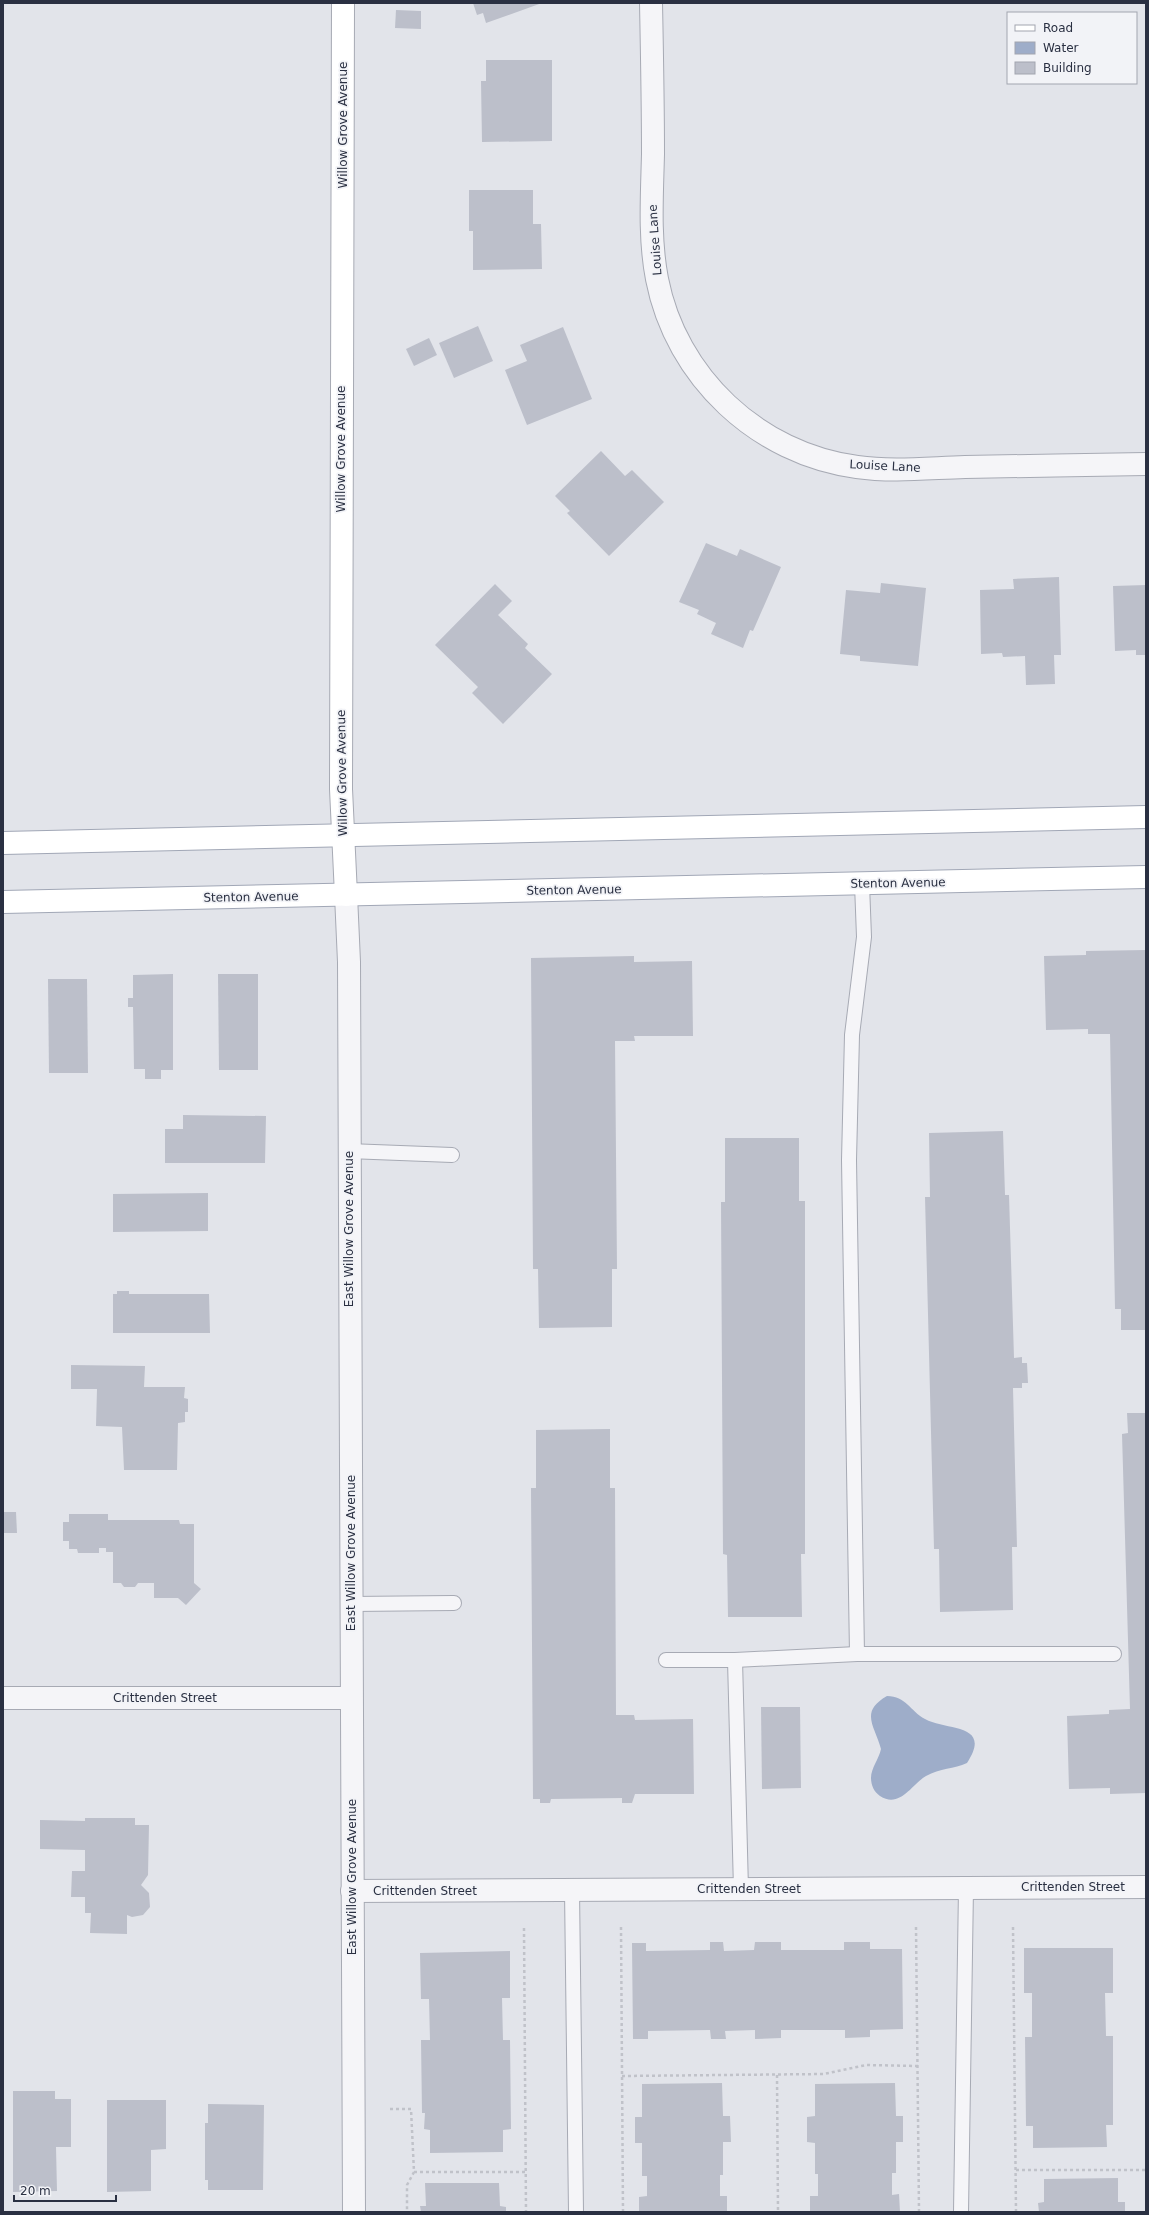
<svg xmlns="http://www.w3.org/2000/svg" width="1149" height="2215" font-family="'DejaVu Sans',sans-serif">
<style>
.water{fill:#9eadc9}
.building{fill:#bcbfca}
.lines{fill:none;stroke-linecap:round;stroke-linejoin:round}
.lane-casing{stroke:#a7aab4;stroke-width:16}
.street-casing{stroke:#a7aab4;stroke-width:24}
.secondary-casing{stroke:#a7aab4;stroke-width:24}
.primary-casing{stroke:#a1a7b6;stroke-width:24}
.path{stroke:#c0c2c9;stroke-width:2.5;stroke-dasharray:3 3;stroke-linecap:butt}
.lane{stroke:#f5f5f8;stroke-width:14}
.street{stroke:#f5f5f8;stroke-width:22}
.secondary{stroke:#fff;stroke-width:22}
.primary{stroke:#fff;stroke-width:22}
.labels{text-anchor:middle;stroke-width:3.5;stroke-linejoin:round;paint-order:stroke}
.street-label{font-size:12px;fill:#2a3042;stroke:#f2f3f7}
</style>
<rect width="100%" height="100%" fill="#e2e4ea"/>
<path class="water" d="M887 1696C906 1696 910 1711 925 1719 947 1731 993 1723 967 1763 954 1769 940 1768 926 1776 912 1784 900 1809 880 1796 874 1792 871 1785 871 1778 871 1768 879 1759 881 1749 875 1726 859 1712 887 1696Z"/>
<g class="building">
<polygon points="473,3 542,3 486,23 483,13 477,15"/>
<polygon points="396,10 421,11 421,29 395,28"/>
<polygon points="486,60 552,60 552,141 482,142 481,81 486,81"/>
<polygon points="469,190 533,190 533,224 541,224 542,269 473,270 473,231 469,231"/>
<polygon points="478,326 493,361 454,378 439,343"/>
<polygon points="563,327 592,399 527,425 505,370 527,361 520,345"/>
<polygon points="429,338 437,355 414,366 406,349"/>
<polygon points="601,451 625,476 632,470 664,502 609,556 567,513 570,511 555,496"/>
<polygon points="706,543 737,556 740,549 781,567 753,631 750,630 743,648 711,634 716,623 697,614 699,610 679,602"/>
<polygon points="1059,577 1061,655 1054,655 1055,684 1026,685 1025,656 1003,657 1002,653 981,654 980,590 1014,589 1013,579"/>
<polygon points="881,583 926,588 918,666 860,661 860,656 840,654 846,590 880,593"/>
<polygon points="495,584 512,601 498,615 528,644 525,648 552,674 503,724 472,693 478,687 435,645"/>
<polygon points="1146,585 1146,655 1136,655 1136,650 1115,651 1113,586"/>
<polygon points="1146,950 1146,1330 1121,1330 1121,1309 1115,1309 1110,1034 1088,1034 1088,1029 1046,1030 1044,956 1086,955 1086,951"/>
<polygon points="634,956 634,962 692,961 693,1036 634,1036 635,1041 615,1041 617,1269 612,1269 612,1327 539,1328 538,1269 533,1269 531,958"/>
<polygon points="173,974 173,1070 161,1070 161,1079 145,1079 145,1069 134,1069 133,1007 128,1007 128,998 133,998 133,975"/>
<polygon points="218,974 258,974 258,1070 219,1070"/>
<polygon points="48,979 87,979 88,1073 49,1073"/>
<polygon points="183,1115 266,1116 265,1163 165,1163 165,1129 183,1129"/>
<polygon points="1003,1131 1005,1195 1009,1195 1014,1358 1022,1357 1022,1363 1027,1363 1028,1383 1022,1383 1022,1388 1013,1388 1017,1547 1012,1547 1013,1610 940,1612 939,1549 934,1549 925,1197 930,1197 929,1133"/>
<polygon points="725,1138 799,1138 799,1201 805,1201 805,1554 801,1554 802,1617 728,1617 727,1555 723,1554 721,1202 725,1202"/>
<polygon points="208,1193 208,1231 113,1232 113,1194"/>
<polygon points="117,1291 129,1291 129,1294 209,1294 210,1333 113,1333 113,1294 117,1294"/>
<polygon points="71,1365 145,1366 144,1387 185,1387 184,1398 188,1399 188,1412 185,1412 185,1422 178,1423 177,1470 124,1470 122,1427 96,1426 97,1389 71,1389"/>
<polygon points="1127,1413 1146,1413 1146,1793 1110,1794 1110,1788 1069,1789 1067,1716 1109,1714 1109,1710 1130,1709 1122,1434 1128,1433"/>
<polygon points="610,1429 610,1488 615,1488 616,1715 634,1715 635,1720 693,1719 694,1794 635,1794 632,1803 622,1803 622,1798 551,1799 550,1803 540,1803 540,1799 533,1799 531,1488 536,1488 536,1430"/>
<polygon points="3,1512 16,1512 17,1533 3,1533"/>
<polygon points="69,1514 108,1514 108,1520 179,1520 180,1524 194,1524 194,1583 201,1589 186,1605 178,1598 154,1598 154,1583 138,1583 135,1587 124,1587 121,1583 113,1583 113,1552 106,1552 106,1548 99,1548 99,1553 78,1553 77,1549 69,1549 69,1541 63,1541 63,1522 69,1522"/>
<polygon points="761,1707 800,1707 801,1788 762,1789"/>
<polygon points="85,1818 135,1818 135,1825 149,1825 148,1875 141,1885 149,1893 150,1907 143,1915 132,1917 127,1915 127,1934 90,1933 91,1913 85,1913 85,1897 71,1897 72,1871 85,1871 85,1850 40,1849 40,1820 85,1821"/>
<polygon points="710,1942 723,1942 724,1951 754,1950 755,1942 781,1942 781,1950 844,1950 844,1942 870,1942 870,1949 902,1949 903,2029 870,2030 870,2037 845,2038 845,2030 781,2030 781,2038 755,2039 755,2030 725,2031 726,2039 711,2039 710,2030 648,2031 648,2039 633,2039 632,1943 646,1943 646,1951 710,1950"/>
<polygon points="1024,1948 1113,1948 1113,1993 1105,1993 1106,2036 1113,2036 1113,2125 1106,2125 1107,2147 1033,2148 1033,2126 1026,2126 1025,2037 1032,2037 1032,1993 1024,1993"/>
<polygon points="510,1951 510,1998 502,1998 503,2040 510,2040 511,2129 503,2130 503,2152 430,2153 430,2130 424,2129 425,2113 422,2113 421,2040 430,2040 429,1999 421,1999 420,1953"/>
<polygon points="722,2083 723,2116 730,2116 731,2142 723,2142 723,2175 720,2175 720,2196 727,2196 727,2212 639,2212 639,2197 647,2196 647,2176 642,2176 642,2143 635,2143 635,2117 642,2117 642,2084"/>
<polygon points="895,2083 896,2116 903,2116 903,2142 896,2142 896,2173 892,2173 892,2195 899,2194 900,2212 810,2212 810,2196 818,2196 818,2174 815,2174 815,2143 807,2142 807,2117 815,2116 815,2084"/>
<polygon points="13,2091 55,2091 55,2099 71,2099 71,2147 56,2147 57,2191 13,2192"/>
<polygon points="107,2100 166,2100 166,2149 151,2150 151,2191 107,2192"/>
<polygon points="208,2104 264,2105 263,2190 208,2190 208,2180 205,2180 205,2123 208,2123"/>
<polygon points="1118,2178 1118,2202 1125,2202 1125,2212 1039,2212 1038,2203 1044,2202 1044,2179"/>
<polygon points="425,2183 499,2183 500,2206 506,2207 506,2212 421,2212 420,2206 426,2206"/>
</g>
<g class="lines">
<defs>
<g id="lane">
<polyline points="862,884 864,937 852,1035 849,1160 857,1654 1114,1654"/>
<polyline points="348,1151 452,1155"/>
<polyline points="351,1604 454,1603"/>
<polyline points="666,1660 735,1660 857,1654"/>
<polyline points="735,1660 741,1889"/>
<polyline points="572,1890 576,2212"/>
<polyline points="961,2212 966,1888"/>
</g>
<g id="street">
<path d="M651 3C652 53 653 104 653 154 652 195 649 238 657 279 676 377 758 454 857 467 892 472 929 468 965 467 1025 466 1086 465 1146 464"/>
<polyline points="346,895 349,962 354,2212"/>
<polyline points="3,1698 351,1698"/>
<polyline points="352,1891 1146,1887"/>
</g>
<polyline id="secondary" points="343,3 341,789 346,895"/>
<g id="primary">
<polyline points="3,843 1146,817"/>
<polyline points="3,902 1146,877"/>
</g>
</defs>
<use href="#lane" class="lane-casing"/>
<use href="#street" class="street-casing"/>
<use href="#secondary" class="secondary-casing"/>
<use href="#primary" class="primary-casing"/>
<g class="path">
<polyline points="621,1927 623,2212"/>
<polyline points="916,1927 919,2212"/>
<polyline points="1013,1927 1016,2212"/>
<polyline points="524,1928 526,2212"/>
<polyline points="777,2075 778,2212"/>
<polyline points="622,2076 824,2074 866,2065 918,2066"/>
<polyline points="390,2109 411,2109 414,2172 407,2185 407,2212"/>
<polyline points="1016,2170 1146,2170"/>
<polyline points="414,2172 525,2172"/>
</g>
<use href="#lane" class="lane"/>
<use href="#street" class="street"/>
<use href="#secondary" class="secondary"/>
<use href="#primary" class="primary"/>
</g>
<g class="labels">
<g class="street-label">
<text transform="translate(343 125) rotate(-90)" y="4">Willow Grove Avenue</text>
<text transform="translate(655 240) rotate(-94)" y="4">Louise Lane</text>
<text transform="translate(341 449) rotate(-90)" y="4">Willow Grove Avenue</text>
<text transform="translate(885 466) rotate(3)" y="4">Louise Lane</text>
<text transform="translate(342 773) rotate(-91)" y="4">Willow Grove Avenue</text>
<text transform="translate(898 883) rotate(-1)" y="4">Stenton Avenue</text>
<text transform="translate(574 890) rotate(-1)" y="4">Stenton Avenue</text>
<text transform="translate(251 897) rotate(-1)" y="4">Stenton Avenue</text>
<text transform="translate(349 1229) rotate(-90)" y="4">East Willow Grove Avenue</text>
<text transform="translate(351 1553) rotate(-90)" y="4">East Willow Grove Avenue</text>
<text x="165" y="1702">Crittenden Street</text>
<text transform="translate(352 1877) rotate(-90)" y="4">East Willow Grove Avenue</text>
<text x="1073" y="1891">Crittenden Street</text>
<text x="749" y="1893">Crittenden Street</text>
<text x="425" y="1895">Crittenden Street</text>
</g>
</g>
<rect width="1149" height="2215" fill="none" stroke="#2a3042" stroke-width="8"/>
<rect x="1007" y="12" width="130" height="72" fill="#f2f3f7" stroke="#a2a5af"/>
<rect x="1015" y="25" width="20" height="6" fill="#ffffff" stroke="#a2a5af"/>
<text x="1043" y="32" font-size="12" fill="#2a3042">Road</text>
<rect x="1015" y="42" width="20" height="12" fill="#9eadc9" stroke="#a2a5af"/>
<text x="1043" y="52" font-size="12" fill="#2a3042">Water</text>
<rect x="1015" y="62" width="20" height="12" fill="#bcbfca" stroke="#a2a5af"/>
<text x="1043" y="72" font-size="12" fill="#2a3042">Building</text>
<path d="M14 2195v6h102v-6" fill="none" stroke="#2a3042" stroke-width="2"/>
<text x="20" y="2195" font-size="12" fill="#2a3042" stroke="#f2f3f7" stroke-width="3" paint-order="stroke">20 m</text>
</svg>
